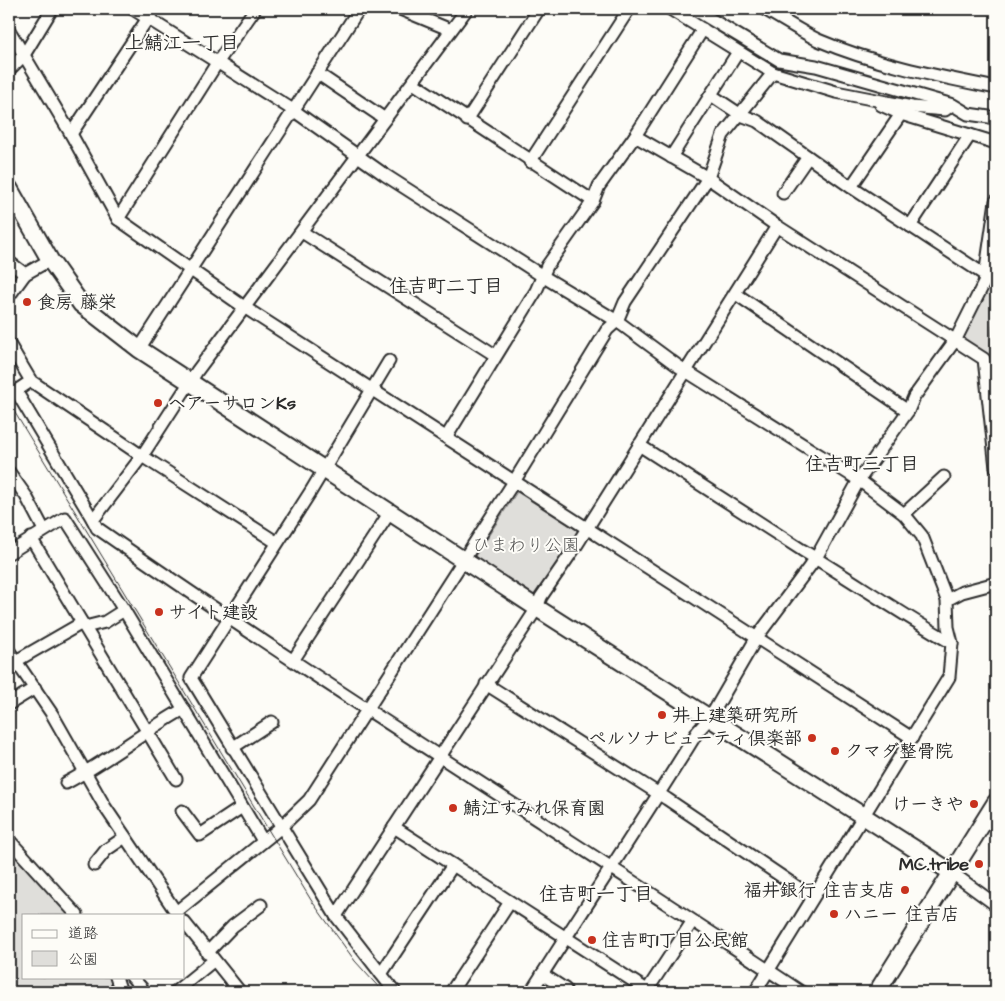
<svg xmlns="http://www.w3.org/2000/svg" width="1005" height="1001" font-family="'Architects Daughter','Klee One',sans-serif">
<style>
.green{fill:#dfdeda;stroke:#858482}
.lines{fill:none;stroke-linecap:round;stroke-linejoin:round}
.street-casing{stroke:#2b2b2b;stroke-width:15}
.secondary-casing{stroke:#2b2b2b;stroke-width:20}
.street{stroke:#fdfcf7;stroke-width:11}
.secondary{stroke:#fdfcf7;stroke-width:16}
.tram{stroke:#2b2b2b;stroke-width:1}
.poi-dot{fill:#c8321e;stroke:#fdfcf7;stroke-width:2}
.labels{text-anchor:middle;stroke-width:4;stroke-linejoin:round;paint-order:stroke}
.poi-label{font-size:18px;font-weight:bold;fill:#2b2b2b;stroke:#fdfcf7;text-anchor:start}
.park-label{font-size:18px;fill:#585857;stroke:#fdfcf7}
.neighbourhood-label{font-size:19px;font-weight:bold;fill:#2b2b2b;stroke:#fdfcf7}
</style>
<rect width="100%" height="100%" fill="#fdfcf7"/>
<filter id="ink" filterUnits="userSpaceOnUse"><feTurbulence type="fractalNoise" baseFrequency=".02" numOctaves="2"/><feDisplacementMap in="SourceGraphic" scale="10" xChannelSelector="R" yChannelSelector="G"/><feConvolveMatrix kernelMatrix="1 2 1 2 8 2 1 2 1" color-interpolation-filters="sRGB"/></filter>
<g filter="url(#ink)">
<g class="green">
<polygon points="986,284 996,290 989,360 958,339"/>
<polygon points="517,492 578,531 535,598 474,558"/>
<polygon points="9,849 69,915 24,915 24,977 112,977 116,992 9,992"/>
</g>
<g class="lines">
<defs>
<g id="street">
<polyline points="133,9 293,110 385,175 544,277 617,321 678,366 859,480 904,514 922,536 947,600 948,627 952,643 949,677 755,992"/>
<polyline points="400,9 451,30"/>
<path d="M467 9 197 371 142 456 93 520 97 528C328 689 567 836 801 992"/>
<polyline points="670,9 773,73 836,92 912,107 945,110 949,107"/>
<polyline points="694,9 779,60 816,66 953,105 968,114 996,118"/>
<path d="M764 9C782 19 800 31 818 40 874 64 936 76 996 88"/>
<polyline points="9,30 71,134 118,219 244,307 912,738"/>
<polyline points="9,70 24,55 52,9"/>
<polyline points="317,73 385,119"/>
<polyline points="413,83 593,201"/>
<polyline points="711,95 741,115 757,121 851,187 985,275"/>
<polyline points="881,105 901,114 996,143"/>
<polyline points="467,120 539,9"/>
<polyline points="71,134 154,9"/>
<polyline points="635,136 708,178 777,226 984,359 996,468"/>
<polyline points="671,157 738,52"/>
<polyline points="530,162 629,9"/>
<polyline points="851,187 901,114"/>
<polyline points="783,193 808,157"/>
<polyline points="118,219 217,63 255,9"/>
<polyline points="910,226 970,135"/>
<polyline points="302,232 495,355"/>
<polyline points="9,262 25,274 9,296"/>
<polyline points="25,274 50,260"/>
<polyline points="736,294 908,411"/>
<polyline points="9,344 31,381 142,456 276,542"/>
<polyline points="139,349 359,9"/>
<polyline points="389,361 311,491 191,678 336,916 395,992"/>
<polyline points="31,381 16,391 93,520"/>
<polyline points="447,436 536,291 547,266 593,201 599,186 635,136 703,29"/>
<path d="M639 445 802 550C852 580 901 614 952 643"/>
<polyline points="9,472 26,496 44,530"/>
<polyline points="904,514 944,477"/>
<polyline points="31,538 176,779"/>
<polyline points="9,553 65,518 124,610 263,841"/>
<polyline points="947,600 962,592 996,583"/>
<polyline points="85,627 105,622 124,610"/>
<polyline points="9,651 52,714 105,807 178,915"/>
<polyline points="294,659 390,512"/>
<polyline points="16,661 82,623"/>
<polyline points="486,684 667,799 812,897"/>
<polyline points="9,704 35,688"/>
<polyline points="232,748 272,722"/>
<path d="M66 783C106 762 143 732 184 709"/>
<polyline points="182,811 200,835 242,807"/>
<polyline points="394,827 647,990"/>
<polyline points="9,840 77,915"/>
<polyline points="94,865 106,850 125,837"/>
<polyline points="951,872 996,905"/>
<polyline points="176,912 280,828 309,800 515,480 607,330 617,321 625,302 708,178 723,135 773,73"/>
<polyline points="336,916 537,608 541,597 576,546 777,226"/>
<polyline points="184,922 240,992"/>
<polyline points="207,953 233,926 261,905"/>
<polyline points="381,974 453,865"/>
<polyline points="542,974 565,989"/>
<polyline points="116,977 121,992"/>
<polyline points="132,977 145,992"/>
<polyline points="175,992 213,961"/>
<polyline points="451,992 510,902"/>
<path d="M531 992C586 905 644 819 698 731L710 718 757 637 816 558 859 480 908 411 914 397 956 339 984 283 996 201"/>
<polyline points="646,992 692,922"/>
</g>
<g id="secondary">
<polyline points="9,188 50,260 81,304 139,349 537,608 951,872"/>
<polyline points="877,992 996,802"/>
</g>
</defs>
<use href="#street" class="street-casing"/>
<use href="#secondary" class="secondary-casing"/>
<use href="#street" class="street"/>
<use href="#secondary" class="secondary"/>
<polyline class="tram" points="9,403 311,900 355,961 383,992"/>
</g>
</g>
<g class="poi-dot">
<circle cx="27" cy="302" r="5"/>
<circle cx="158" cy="403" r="5"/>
<circle cx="159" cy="612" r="5"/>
<circle cx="662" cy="715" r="5"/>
<circle cx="812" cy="738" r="5"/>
<circle cx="835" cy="751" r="5"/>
<circle cx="974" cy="804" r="5"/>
<circle cx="453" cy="808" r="5"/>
<circle cx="979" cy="864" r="5"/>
<circle cx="905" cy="890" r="5"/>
<circle cx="834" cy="914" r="5"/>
<circle cx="592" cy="940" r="5"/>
</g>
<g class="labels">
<g class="poi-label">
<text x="37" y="308">食房 藤栄</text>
<text x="168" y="409">ヘアーサロンKs</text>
<text x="169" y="618">サイト建設</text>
<text x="672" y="721">井上建築研究所</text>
<text x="802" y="744" text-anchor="end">ペルソナビューティ倶楽部</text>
<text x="845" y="757">クマダ整骨院</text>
<text x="964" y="810" text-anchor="end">けーきや</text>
<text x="463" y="814">鯖江すみれ保育園</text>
<text x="969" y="870" text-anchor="end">MC.tribe</text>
<text x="895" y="896" text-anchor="end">福井銀行 住吉支店</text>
<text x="844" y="920">ハニー 住吉店</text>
<text x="602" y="946">住吉町1丁目公民館</text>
</g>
<g class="park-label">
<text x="526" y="551">ひまわり公園</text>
</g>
<g class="neighbourhood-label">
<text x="182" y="49">上鯖江一丁目</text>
<text x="446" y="292">住吉町二丁目</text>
<text x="862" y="470">住吉町三丁目</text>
<text x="596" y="900">住吉町一丁目</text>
</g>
</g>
<rect width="1005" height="1001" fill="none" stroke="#fdfcf7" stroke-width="30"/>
<rect x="15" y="15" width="975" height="971" fill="none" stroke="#2b2b2b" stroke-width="2" filter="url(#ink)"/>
<rect x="22" y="914" width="162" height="65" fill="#fdfcf7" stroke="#a9a8a5"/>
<rect x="32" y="930" width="25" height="8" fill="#fdfcf7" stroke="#a9a8a5"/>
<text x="68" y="938" font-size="15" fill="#2b2b2b">道路</text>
<rect x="32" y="951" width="25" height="15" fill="#dfdeda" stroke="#a9a8a5"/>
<text x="68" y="964" font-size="15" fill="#2b2b2b">公園</text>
</svg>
